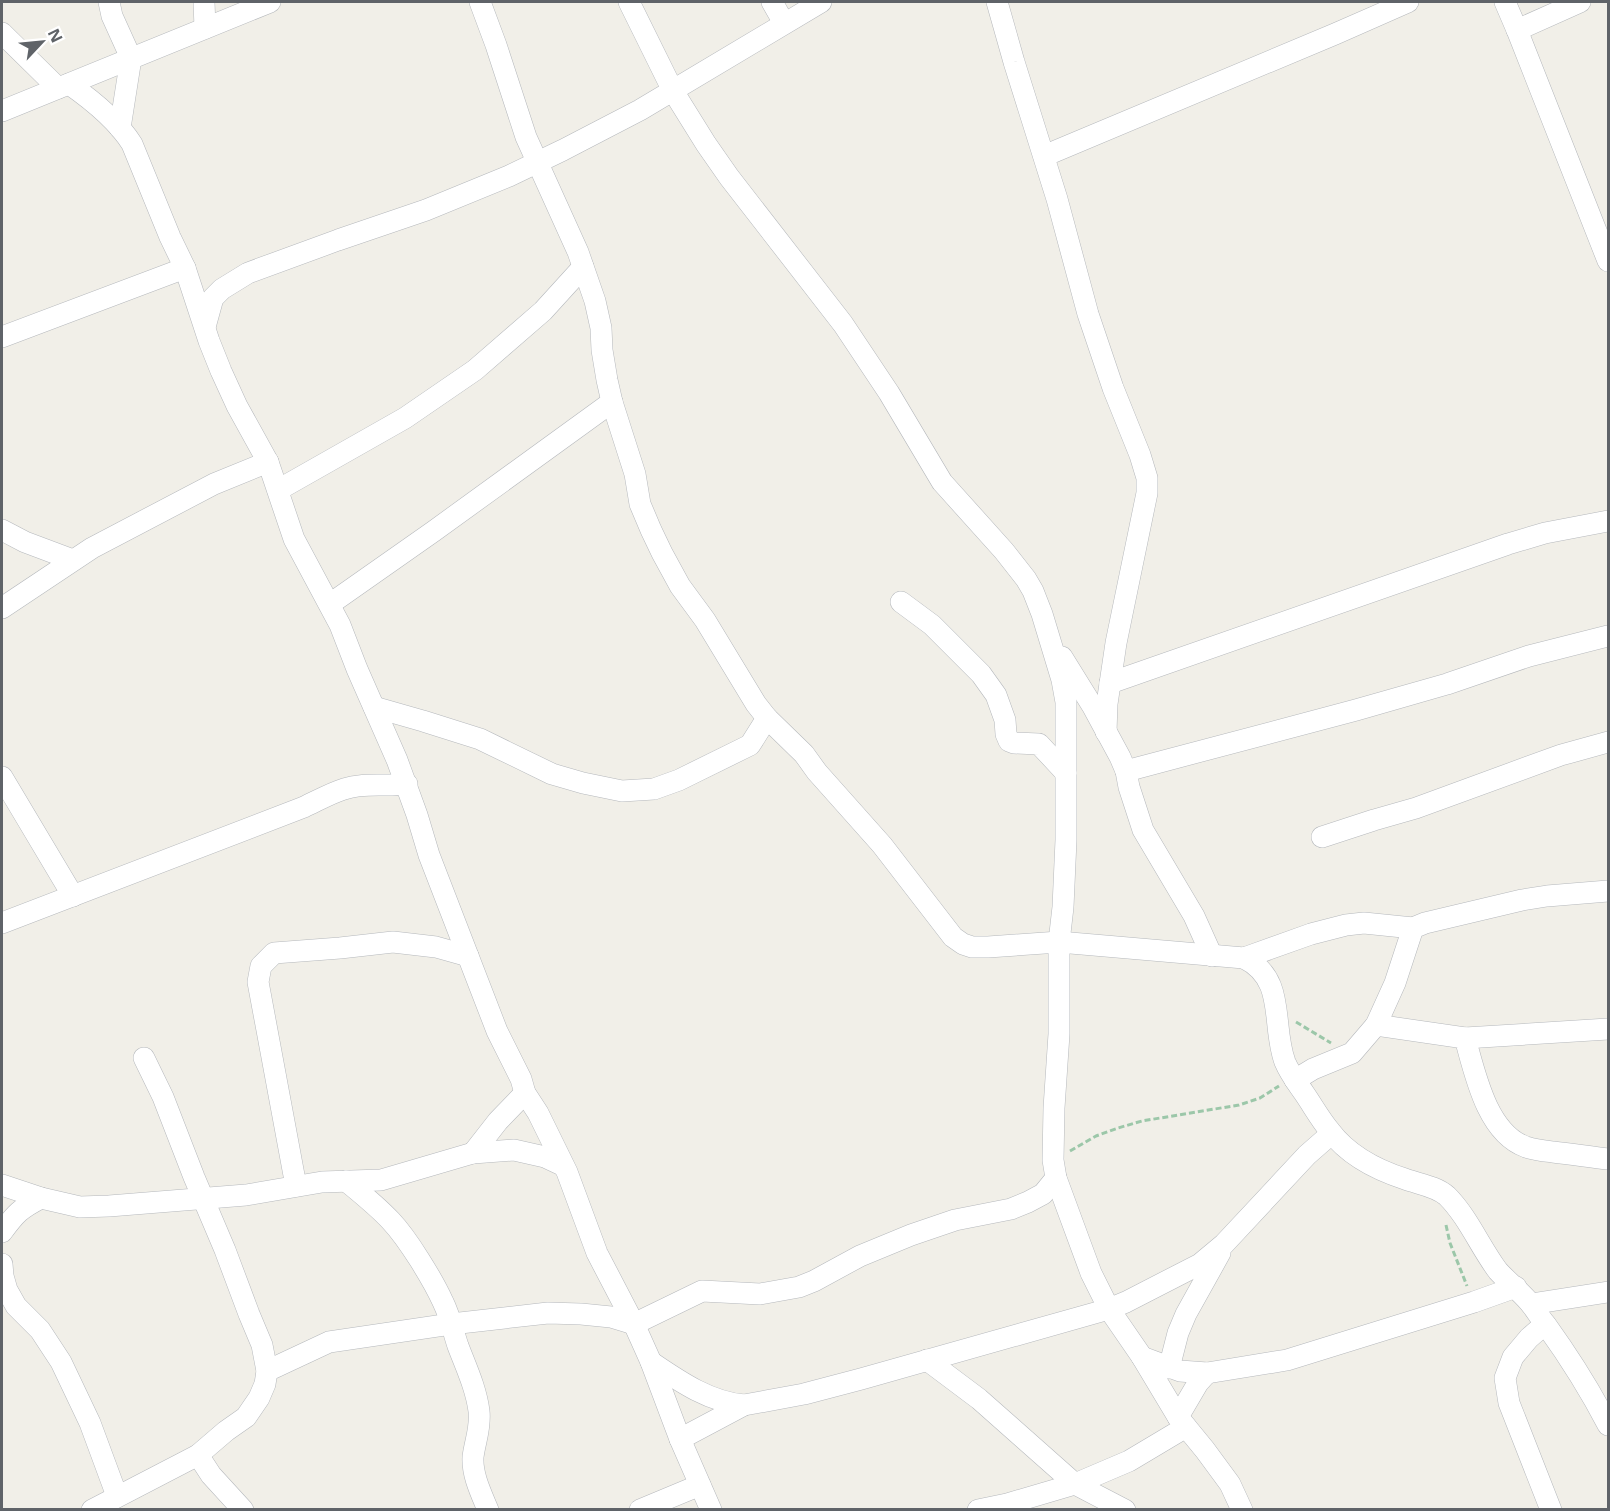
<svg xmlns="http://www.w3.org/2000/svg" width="1610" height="1511" font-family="'Open Sans',sans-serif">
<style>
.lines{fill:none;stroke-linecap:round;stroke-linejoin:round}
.minor-casing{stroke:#b5b8bc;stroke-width:22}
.path{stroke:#9cc7a9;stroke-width:3;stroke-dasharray:6 3;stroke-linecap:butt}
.minor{stroke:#fff;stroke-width:21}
</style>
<rect width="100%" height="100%" fill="#f1efe8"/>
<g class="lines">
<defs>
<g id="minor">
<polyline points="109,2 112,16 131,58 120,128"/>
<polyline points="204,2 205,28"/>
<polyline points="480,2 496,45 526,137 578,252 595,301 601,328 602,350 607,380 612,402 635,474 640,504 651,530 662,553 680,586 705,620 756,704 767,718 804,754 817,772 882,845 953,937 963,944 972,947 988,947 1059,942 1244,958 1311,934 1346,925 1364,923 1413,928"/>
<polyline points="629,2 673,91 706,144 729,177 843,324 889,393 942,482 1004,551 1026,579 1033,591 1042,614 1062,680 1066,702 1066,840 1063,907 1059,942 1059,1034 1054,1108 1053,1160 1056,1178 1091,1273 1109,1309 1142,1357 1178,1417 1205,1450 1230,1484 1242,1510"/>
<polyline points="772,2 784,23"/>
<polyline points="997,2 1014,62 1057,199 1088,314 1113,388 1140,455 1147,478 1147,493 1116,643 1107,704 1106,732"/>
<polyline points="1505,2 1517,30 1608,261"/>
<polyline points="1517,30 1580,2"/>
<polyline points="2,33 58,88"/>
<path d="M69 84C92 100 117 120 132 144L170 237 185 268 209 341 221 371 237 406 268 462 294 539 340 625 357 669 397 760 417 815 429 855 497 1031 521 1079 525 1093 538 1113 567 1172 597 1253 634 1324 651 1362 680 1439 711 1510"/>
<polyline points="2,111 270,2"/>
<polyline points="1044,156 1335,34 1408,2"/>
<polyline points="205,327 213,298 222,289 248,273 338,240 426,210 509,176 563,150 640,110 821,2"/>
<polyline points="2,337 185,268"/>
<polyline points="278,490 405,418 475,370 543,311 583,267"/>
<polyline points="2,530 25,542 73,560"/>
<polyline points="901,602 932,625 981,674 996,695 1005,720 1006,734 1009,741 1014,743 1039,744 1066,773"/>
<polyline points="330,604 434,531 612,402"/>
<polyline points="2,608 92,548 214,484 268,462"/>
<polyline points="1062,657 1093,707 1120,757 1126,771 1129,787 1143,830 1194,916 1212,956"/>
<polyline points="1110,683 1508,544 1545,533 1608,521"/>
<polyline points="374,707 423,721 480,739 552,774 583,783 622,791 654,789 679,780 750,745 767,718"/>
<polyline points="1126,771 1356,710 1447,684 1529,656 1608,636"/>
<polyline points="2,777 73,896"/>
<polyline points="1322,837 1374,820 1416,808 1561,755 1608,742"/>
<path d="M2 923 304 807C317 801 331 793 344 789 364 782 386 787 407 784"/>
<path d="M1244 958C1287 979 1271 1025 1285 1062 1290 1074 1298 1084 1304 1093 1313 1106 1320 1119 1330 1131 1348 1155 1377 1170 1405 1179 1418 1184 1436 1186 1447 1196 1468 1217 1480 1247 1498 1271 1508 1282 1520 1291 1530 1303 1536 1310 1540 1318 1546 1325 1569 1357 1590 1390 1608 1425"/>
<path d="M1376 1025 1465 1038C1475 1074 1487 1133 1526 1147 1535 1150 1545 1151 1553 1152 1572 1154 1590 1157 1608 1159"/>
<polyline points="1465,1038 1608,1029"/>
<polyline points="1295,1080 1313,1069 1352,1053 1376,1025 1395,983 1413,928 1425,923 1522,900 1547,896 1608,891"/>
<polyline points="473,1153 498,1121 525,1093"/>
<path d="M346 1181C362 1194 377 1206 391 1221 408 1239 433 1280 443 1302 450 1316 453 1331 458 1346 466 1367 476 1388 479 1411 481 1428 475 1441 473 1457 472 1475 481 1493 488 1510"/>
<polyline points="2,1185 41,1198 80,1207 109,1206 246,1195 322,1182 381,1180 473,1153 514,1150 545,1157 562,1165"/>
<polyline points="296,1186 258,982 261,966 274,953 340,948 393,942 436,947 468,956"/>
<path d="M2 1232C16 1213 20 1209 41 1198"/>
<polyline points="2,1264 3,1276 7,1290 16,1306 40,1330 61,1362 90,1423 117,1496"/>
<polyline points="1531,1304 1608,1292"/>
<polyline points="1545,1324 1529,1338 1513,1357 1505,1378 1509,1403 1551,1510"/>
<polyline points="1142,1357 1180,1371 1207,1373 1287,1360 1474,1302 1516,1287"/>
<polyline points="927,1360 979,1399 1075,1484 1125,1510"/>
<path d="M651 1362C679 1381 709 1402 744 1405"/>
<polyline points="1169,1368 1178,1333 1186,1314 1220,1253"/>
<polyline points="267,1371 329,1342 451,1324 548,1313 581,1314 611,1317 634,1324 702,1291 760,1294 799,1287 814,1281 860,1256 911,1235 955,1220 1011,1209 1028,1202 1043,1194 1056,1178"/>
<polyline points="1178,1417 1198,1383 1207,1373"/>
<polyline points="680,1439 744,1405 804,1394 861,1379 1109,1309 1126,1302 1200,1264 1224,1244 1307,1155 1331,1134"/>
<polyline points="198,1455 211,1475 243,1510"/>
<polyline points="92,1510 198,1455 226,1431 246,1417 259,1398 265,1384 267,1371 262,1345 249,1314 225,1250 194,1177 163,1097 144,1058"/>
<polyline points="640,1510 700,1485"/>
<polyline points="978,1510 1007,1504 1075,1484 1129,1461 1186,1427"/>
</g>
</defs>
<use href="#minor" class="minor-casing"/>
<g class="path">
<polyline points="1296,1022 1331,1043"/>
<polyline points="1070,1151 1096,1136 1118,1128 1142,1121 1239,1105 1260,1098 1279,1086"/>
<polyline points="1446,1225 1450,1243 1467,1286"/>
</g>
<use href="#minor" class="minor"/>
</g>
<rect width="1610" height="1511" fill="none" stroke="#5f6368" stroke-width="6"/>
<g transform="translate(42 42) rotate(64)" stroke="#ffffff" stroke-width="4.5" paint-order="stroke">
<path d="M0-4.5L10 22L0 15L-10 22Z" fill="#5f6368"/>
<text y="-9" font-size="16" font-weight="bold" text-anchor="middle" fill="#5f6368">N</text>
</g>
</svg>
